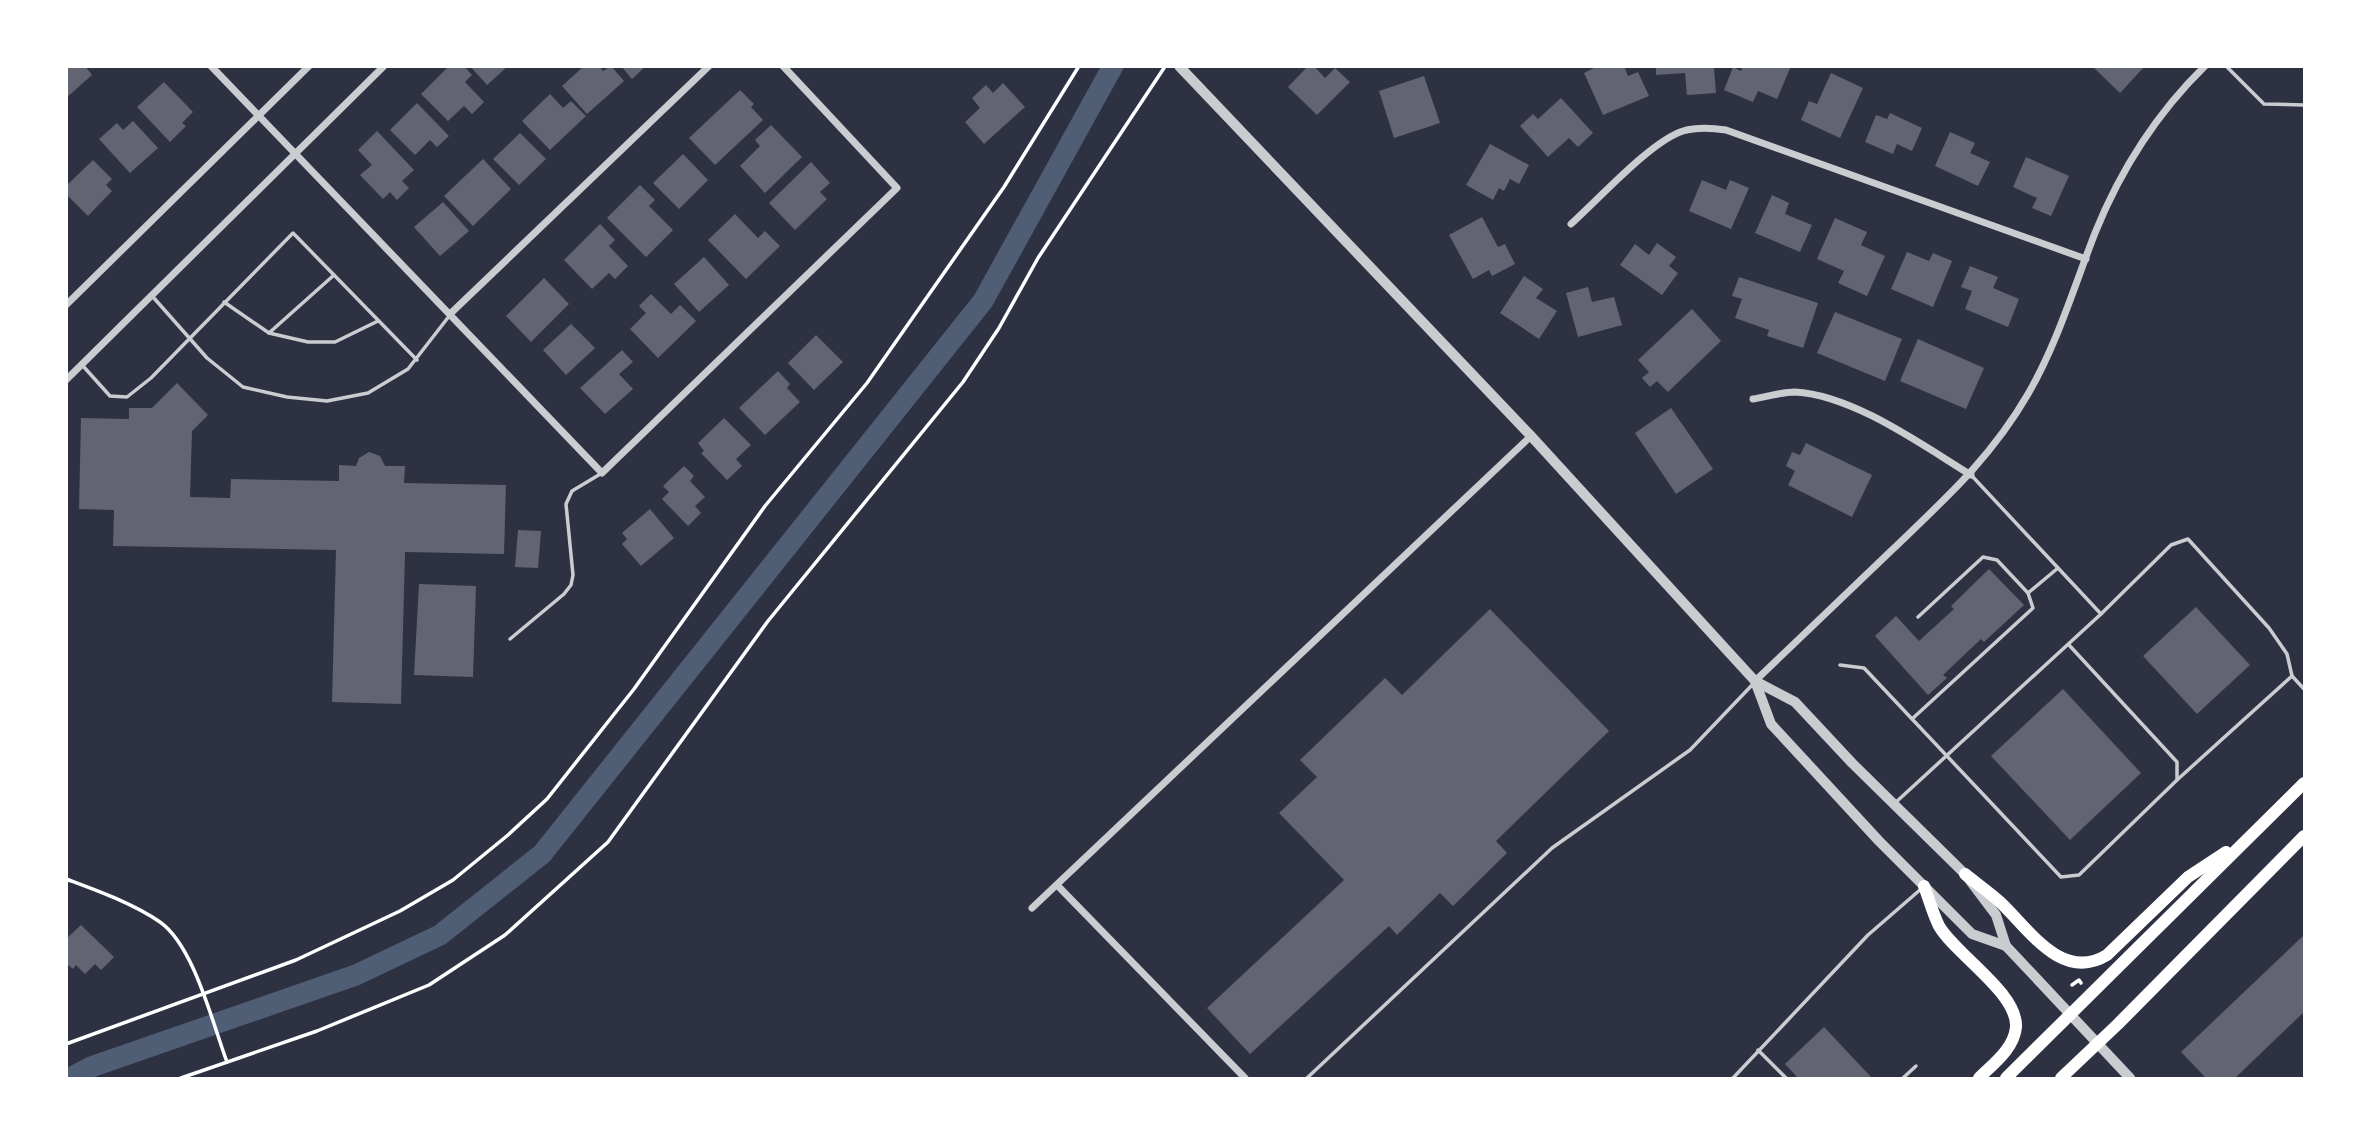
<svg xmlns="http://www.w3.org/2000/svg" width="2371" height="1145" font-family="'PT Sans Narrow',sans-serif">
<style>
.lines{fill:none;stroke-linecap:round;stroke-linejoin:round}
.canal{stroke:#4f5d75;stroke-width:21}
.building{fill:#626471}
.path{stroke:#fff;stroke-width:3.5}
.service{stroke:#caccd0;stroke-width:3.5}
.minor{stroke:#caccd0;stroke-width:7}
.tertiary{stroke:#caccd0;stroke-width:10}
.primary{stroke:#fff;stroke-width:12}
</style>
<rect width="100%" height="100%" fill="#2d3142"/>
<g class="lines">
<polyline class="canal" points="70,1078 91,1067 356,975 440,935 542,854 983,301 1113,66"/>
</g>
<g class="building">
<polygon points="66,66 85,66 92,75 66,98"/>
<polygon points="449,66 464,66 472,75 465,82 484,102 472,114 464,106 448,121 421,94"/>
<polygon points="470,66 508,66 487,85"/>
<polygon points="584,66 599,66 603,71 611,66 624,81 587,114 562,86"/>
<polygon points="621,66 646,66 632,79"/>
<polygon points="1308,66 1314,66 1325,78 1335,68 1350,82 1317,115 1288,87"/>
<polygon points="1598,66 1624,66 1628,76 1638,72 1649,96 1603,115 1584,73"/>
<polygon points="1656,66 1714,68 1716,93 1687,95 1685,73 1656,75"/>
<polygon points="1743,66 1791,66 1777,99 1758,91 1753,102 1724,90 1733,67 1741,71"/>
<polygon points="2092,66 2145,66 2120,93"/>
<polygon points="1831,73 1863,88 1840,138 1801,120 1809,101 1817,104"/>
<polygon points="1424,76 1440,123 1394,138 1379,91"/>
<polygon points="164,82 193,112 182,123 186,126 170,142 137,107"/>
<polygon points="1003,83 1025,107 984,144 965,122 980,108 972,98 986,85 993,93"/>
<polygon points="740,90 754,104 751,107 763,120 715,165 689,138"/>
<polygon points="550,94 563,108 571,101 586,116 550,150 522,121"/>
<polygon points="1561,98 1593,133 1578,147 1569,138 1548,157 1520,126 1533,114 1538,119"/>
<polygon points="417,103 449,136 437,147 430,140 415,155 390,130"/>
<polygon points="1890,113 1922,128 1912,151 1897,144 1893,154 1865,142 1876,115 1887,119"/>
<polygon points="133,121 158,148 130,173 99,139 117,123 123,130"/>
<polygon points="771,125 802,157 765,193 740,166 760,146 755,140"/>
<polygon points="377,131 414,170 402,181 409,188 397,200 390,192 383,199 360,175 372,165 358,150"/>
<polygon points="1950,132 1975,143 1970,153 1990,162 1978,186 1935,166"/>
<polygon points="520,133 546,159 519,185 493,159"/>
<polygon points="1490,144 1529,165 1519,184 1510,179 1504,191 1499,188 1493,200 1466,185"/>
<polygon points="683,154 708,180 679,209 653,183"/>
<polygon points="2026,157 2069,176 2051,216 2032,208 2037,198 2013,187"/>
<polygon points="483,159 511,189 473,226 444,196"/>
<polygon points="93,160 112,179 106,185 112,191 88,216 66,194 66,186"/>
<polygon points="811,162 830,183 820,192 827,199 795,230 769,203"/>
<polygon points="1702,180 1726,190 1730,180 1749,188 1731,229 1689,211"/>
<polygon points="640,185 655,200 649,206 673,230 646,257 607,218"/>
<polygon points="1772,195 1789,203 1785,214 1812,225 1800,252 1755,233"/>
<polygon points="443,202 469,231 440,256 414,227"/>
<polygon points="735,214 758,238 765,231 780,246 746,279 708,240"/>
<polygon points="1482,217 1498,247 1505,244 1515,264 1492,276 1489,270 1473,279 1449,235"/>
<polygon points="1835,218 1867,232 1861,245 1885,256 1867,296 1838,283 1844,271 1817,259"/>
<polygon points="600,224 615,240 609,246 628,266 615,279 609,273 592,289 564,260"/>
<polygon points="1657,243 1676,257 1669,266 1678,273 1662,295 1620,265 1635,244 1649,255"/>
<polygon points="1907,252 1929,261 1933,253 1952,261 1933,307 1891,289"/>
<polygon points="704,257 729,285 699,312 674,284"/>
<polygon points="1970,266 1998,277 1993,288 2019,299 2008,327 1965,309 1972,291 1961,287"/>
<polygon points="1524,276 1543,289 1536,298 1557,311 1539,339 1500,313"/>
<polygon points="1739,277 1818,303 1803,348 1767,336 1769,330 1735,318 1742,299 1732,296"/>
<polygon points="544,278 569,304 531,342 506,316"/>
<polygon points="1588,287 1592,302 1614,297 1622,325 1578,337 1566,293"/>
<polygon points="651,294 671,314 680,305 696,321 658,358 630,329 646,313 639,306"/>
<polygon points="1692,309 1721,341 1668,392 1657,381 1650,387 1642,378 1649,372 1638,360"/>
<polygon points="1835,312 1902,339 1885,381 1817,353"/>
<polygon points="571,324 595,348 566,375 543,350"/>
<polygon points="816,335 843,362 814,390 788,363"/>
<polygon points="1918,339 1984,368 1966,409 1900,381"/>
<polygon points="622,350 633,362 619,374 633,389 605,414 580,388"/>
<polygon points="778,371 790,384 787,388 800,402 765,435 739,408"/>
<polygon points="177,383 208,415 192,431 190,497 230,498 231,479 339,481 339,465 356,466 359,458 369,452 380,456 385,466 405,466 404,483 506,485 504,554 405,552 401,704 332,702 336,550 113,546 114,510 79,509 81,418 129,419 129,408 152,408"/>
<polygon points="1671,408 1713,469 1676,494 1635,433"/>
<polygon points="724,418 751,445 736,459 742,466 727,480 701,453 704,451 698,443"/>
<polygon points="1806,443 1872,475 1852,517 1788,485 1795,471 1786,466 1792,452 1800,455"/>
<polygon points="684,466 694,476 690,481 705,497 695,506 701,513 688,526 662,499 669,492 663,486"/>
<polygon points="650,509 674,538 641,566 622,544 627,539 622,533"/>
<polygon points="518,530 541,531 538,568 515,567"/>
<polygon points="1989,569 2024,605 1984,642 1981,639 1943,675 1947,678 1928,695 1875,636 1896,616 1919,641 1954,609 1951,606"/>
<polygon points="419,584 476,586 473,677 414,675"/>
<polygon points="2196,607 2250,665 2197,714 2143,656"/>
<polygon points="1490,609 1609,731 1496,841 1507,853 1453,906 1440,893 1397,935 1389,926 1250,1054 1207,1008 1344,880 1279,813 1317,777 1300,760 1385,678 1402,695"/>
<polygon points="2063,689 2141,773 2070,840 1991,756"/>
<polygon points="81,925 114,957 101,970 95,964 85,974 76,965 73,969 66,963 66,939"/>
<polygon points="2304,935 2304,1012 2235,1078 2206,1078 2181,1052"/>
<polygon points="1824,1027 1872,1078 1798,1078 1785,1064"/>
</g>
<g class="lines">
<g class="path">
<path d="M66 879C98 891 132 903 160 922 194 946 212 1022 227 1062"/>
<polyline points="2072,985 2079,980 2081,983"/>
<polyline points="66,1044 296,960 400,911 453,880 508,835 547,799 634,689 765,506 867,383 1004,187 1079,66"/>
<polyline points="181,1078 317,1031 429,985 505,935 608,842 768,621 963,382 999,328 1038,258 1164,68"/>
</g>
<g class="service">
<polyline points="2226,66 2264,104 2304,105"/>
<polyline points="153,297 207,358 243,387 287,397 327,401 368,393 408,369 450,315"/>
<polyline points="224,302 269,333 308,342 335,342 378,321"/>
<polyline points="269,333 334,275"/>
<polyline points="83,366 110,396 127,397 151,378 293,233 417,360"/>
<polyline points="2101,614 2171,545 2188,539 2269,628 2287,654 2292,676"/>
<polyline points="1918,617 1983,557 1997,560 2028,593 2058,568"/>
<polyline points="510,639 564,594 571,585 573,575 566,504 572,491 602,473"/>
<polyline points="1840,665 1864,668 2061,877 2079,875 2177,780 2177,762 2069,645"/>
<polyline points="1912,719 2033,608 2028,593"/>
<polyline points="2177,780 2292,676 2304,689"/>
<polyline points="1895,803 2101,614 1972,476"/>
<polyline points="1758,1050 1786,1078"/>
<polyline points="1307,1078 1552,848 1690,750 1754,683"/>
<polyline points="1733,1078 1868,935 1921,889"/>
<polyline points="1903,1078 1916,1066"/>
</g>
<g class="minor">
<polyline points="211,66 602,473 897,188 783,66"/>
<path d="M1571 224C1598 200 1651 141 1683 131 1697 127 1712 128 1726 130L2086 259"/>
<polyline points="66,305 309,66"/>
<polyline points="450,314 709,66"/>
<polyline points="66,380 384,66"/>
<path d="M1753 399C1766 397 1782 392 1795 392 1853 395 1922 445 1971 475"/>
<path d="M1755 681C1801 637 1847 593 1893 549 1945 499 1991 458 2028 394 2057 344 2074 287 2095 233 2120 171 2157 113 2205 66"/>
<polyline points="1057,885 1245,1078"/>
<polyline points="1032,908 1531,436"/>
</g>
<g class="tertiary">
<polyline points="1179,66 1531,436 1755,681 1795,702 1852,763 1965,874 1996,915 2006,946 2130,1078"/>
<polyline points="1755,681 1771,724 1879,841 1972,934 2006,946"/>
</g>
<g class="primary">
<path d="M1965 874C1976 883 1989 892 2000 902 2028 928 2062 983 2107 955L2188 877 2226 852"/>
<path d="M1924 886C1929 899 1933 914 1939 926 1955 954 2018 993 2016 1027 2014 1049 1993 1064 1979 1078"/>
<polyline points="2006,1078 2304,783"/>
<polyline points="2061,1078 2118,1024 2304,836"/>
</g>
</g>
<rect width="2371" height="1145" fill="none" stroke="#ffffff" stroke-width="136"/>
</svg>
